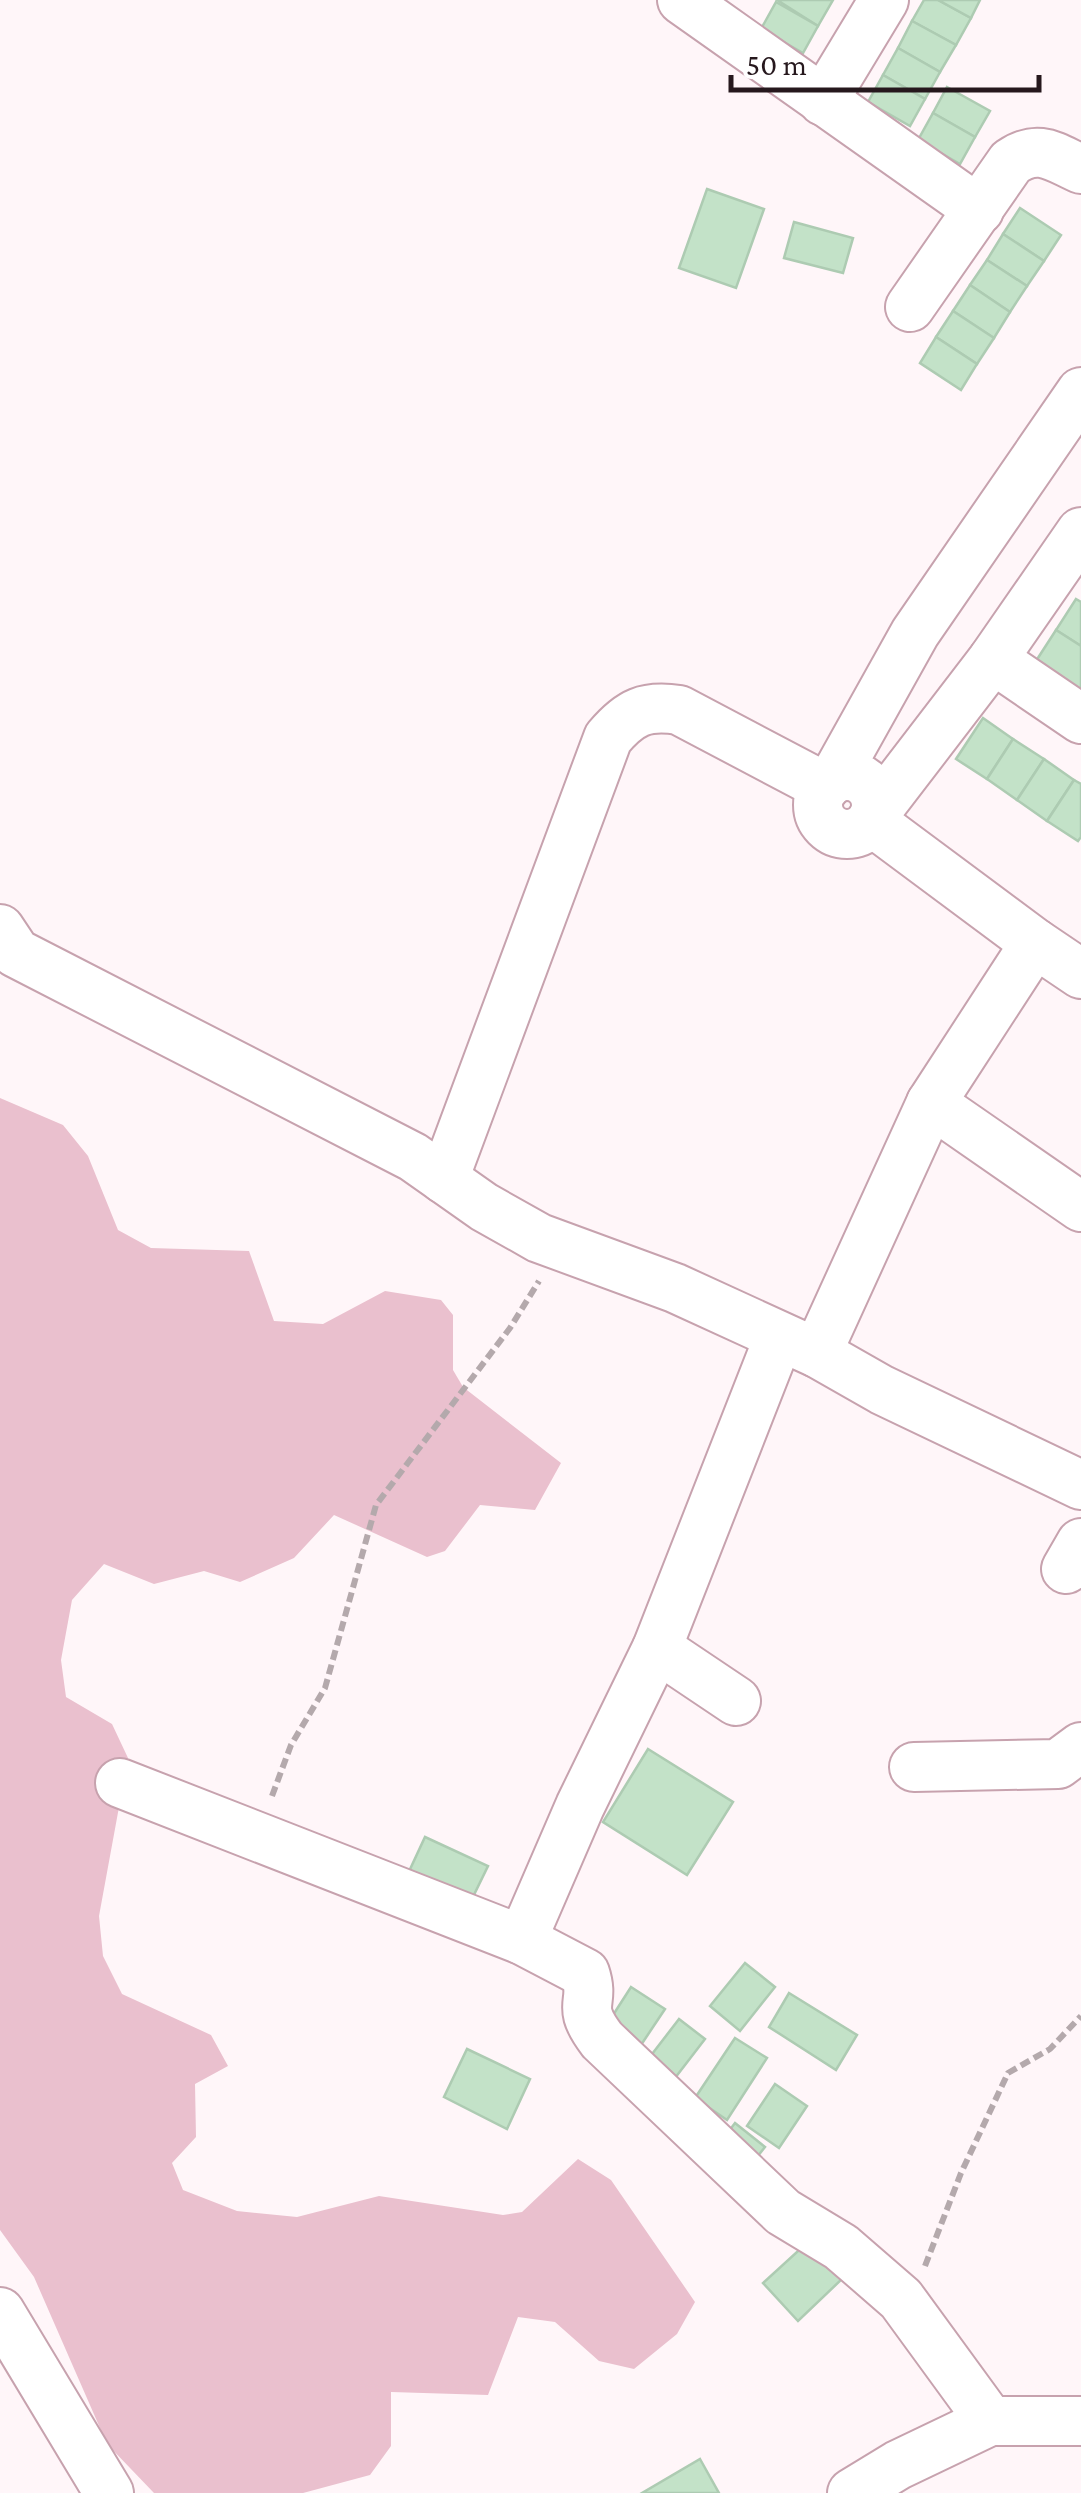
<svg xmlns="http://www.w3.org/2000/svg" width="1081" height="2493" font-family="'Crimson Pro',serif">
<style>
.green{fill:#eac0ce}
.building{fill:#c3e2c8;stroke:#adcbb2;stroke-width:2.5}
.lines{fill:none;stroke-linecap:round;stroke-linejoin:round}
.minor-casing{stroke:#c7a2ae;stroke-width:52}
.path{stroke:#b4a9ac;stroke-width:6;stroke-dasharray:10 5;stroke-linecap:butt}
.minor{stroke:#fff;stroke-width:48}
</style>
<rect width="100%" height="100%" fill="#fff6f9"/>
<polygon class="green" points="0,1098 63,1125 88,1156 118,1230 151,1248 249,1251 274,1321 323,1324 385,1291 441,1300 453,1315 453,1370 463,1387 561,1463 535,1510 480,1505 445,1551 427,1557 334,1515 294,1558 240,1582 204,1571 154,1584 104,1564 72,1600 61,1660 66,1697 112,1724 128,1758 99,1916 103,1956 122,1994 211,2035 228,2066 195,2084 196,2137 172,2163 183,2190 237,2211 297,2217 379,2196 503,2215 522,2212 578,2159 611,2180 695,2302 677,2334 634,2369 599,2361 555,2322 518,2317 488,2395 391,2392 391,2446 370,2475 303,2493 154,2493 107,2444 34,2277 0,2230"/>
<g class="building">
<polygon points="777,0 833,0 818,26"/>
<polygon points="924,0 938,0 971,18 956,45 912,21"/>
<polygon points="938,0 980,0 971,18"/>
<polygon points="776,2 818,26 803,53 761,29"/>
<polygon points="912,21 956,45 940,72 898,48"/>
<polygon points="898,48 940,72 925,99 883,75"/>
<polygon points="883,75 925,99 910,126 868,102"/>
<polygon points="947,87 990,111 975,137 933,113"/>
<polygon points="933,113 975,137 960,164 918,140"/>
<polygon points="707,189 764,209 736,288 679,268"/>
<polygon points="1020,208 1061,235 1044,261 1003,234"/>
<polygon points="794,222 853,238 843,273 784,258"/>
<polygon points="1003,234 1044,261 1027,286 987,260"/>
<polygon points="987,260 1027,286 1010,312 970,285"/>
<polygon points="970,285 1010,312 994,338 953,311"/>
<polygon points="953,311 994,338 977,364 936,337"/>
<polygon points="936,337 977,364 961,390 920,363"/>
<polygon points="1076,599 1081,602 1081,646 1056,630"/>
<polygon points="1056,630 1081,646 1081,690 1036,661"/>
<polygon points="983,718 1013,739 987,779 956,759"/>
<polygon points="1013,739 1044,759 1017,800 987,779"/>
<polygon points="1044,759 1074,780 1047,821 1017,800"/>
<polygon points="1074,780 1081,784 1081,837 1078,841 1047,821"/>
<polygon points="648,1749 733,1802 687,1875 603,1822"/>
<polygon points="425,1837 488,1866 468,1907 406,1878"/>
<polygon points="745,1963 775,1987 740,2031 710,2006"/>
<polygon points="631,1987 665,2009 639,2048 606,2026"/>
<polygon points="789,1993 857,2035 836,2070 769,2027"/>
<polygon points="679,2019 705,2039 675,2078 649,2058"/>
<polygon points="735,2038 767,2058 727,2120 695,2098"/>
<polygon points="467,2049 530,2079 507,2129 444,2097"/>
<polygon points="775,2084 807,2106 779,2148 747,2126"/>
<polygon points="735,2123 765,2147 749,2167 719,2144"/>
<polygon points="809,2241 843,2278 798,2321 763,2283"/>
<polygon points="700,2459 719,2493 642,2493"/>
</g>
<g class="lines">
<defs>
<g id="minor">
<polyline points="682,0 979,210"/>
<polyline points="823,101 884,0"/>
<path d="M910 307 1011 162C1039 143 1054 157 1081 169"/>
<polyline points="993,659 1081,719"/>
<circle cx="847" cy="805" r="29"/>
<polyline points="833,780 915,633 1081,392"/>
<polyline points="875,813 993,659 1081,532"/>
<polyline points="871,821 1035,943 1081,974"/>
<polyline points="0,929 16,953 413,1157 484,1207 539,1238 675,1288 817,1353 882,1390 1081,1485"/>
<polyline points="931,1103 1081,1207"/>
<path d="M444 1179 608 738C630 712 645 705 679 710L825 787"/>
<polyline points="817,1353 931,1103 1035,943"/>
<polyline points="1066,1569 1081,1543"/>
<polyline points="657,1648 736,1701"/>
<polyline points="914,1767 1058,1764 1081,1747"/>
<path d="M120 1783 522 1940 585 1973C596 2006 574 2003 602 2040L783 2212 841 2247 901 2299 990 2421"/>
<polyline points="522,1940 580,1806 657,1648 779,1337"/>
<polyline points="0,2312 109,2493"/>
<polyline points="852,2493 898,2465 990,2421 1081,2421"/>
</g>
</defs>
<use href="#minor" class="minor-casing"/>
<g class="path">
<polyline points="272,1796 291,1745 325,1688 376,1505 510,1328 539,1281"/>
<polyline points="925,2266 961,2173 1008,2073 1050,2049 1081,2016"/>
</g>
<use href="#minor" class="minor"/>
</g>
<path d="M731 75v15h308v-15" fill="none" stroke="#26181d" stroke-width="5"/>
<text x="746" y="75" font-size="30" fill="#26181d" stroke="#ffffff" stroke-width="8" paint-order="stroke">50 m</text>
</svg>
